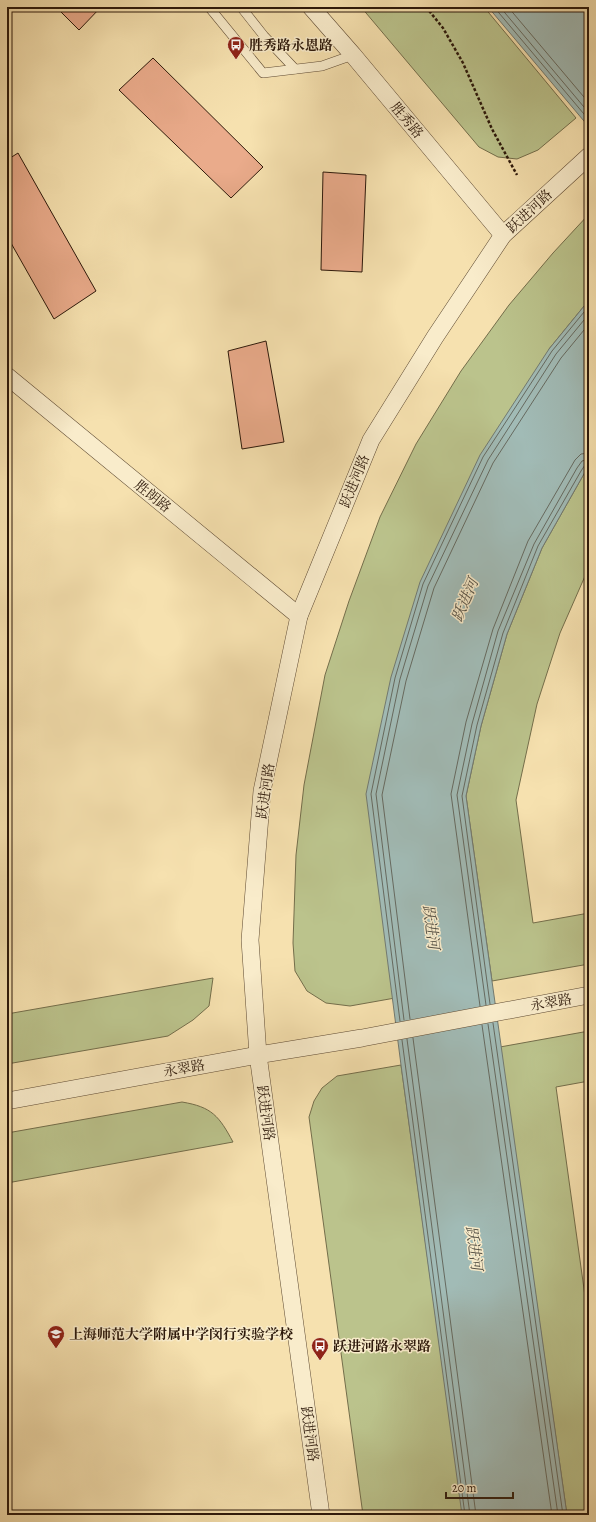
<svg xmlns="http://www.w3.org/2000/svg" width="596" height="1522" font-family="Alegreya,'Noto Serif SC',serif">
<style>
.green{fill:#bbc38c;stroke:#746e4b}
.water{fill:#a1bbb6;stroke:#727a71}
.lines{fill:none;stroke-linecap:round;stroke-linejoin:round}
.shore{stroke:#666a60;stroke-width:1}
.building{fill:#eaab8b;stroke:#2c180a}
.service-casing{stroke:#5e4a33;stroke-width:10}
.minor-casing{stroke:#5e4a33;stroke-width:18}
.path{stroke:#2c180a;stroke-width:2.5;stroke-dasharray:3 2;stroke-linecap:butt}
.service{stroke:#f9eccb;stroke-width:9}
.minor{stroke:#f9eccb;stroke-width:17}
.labels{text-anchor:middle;stroke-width:3;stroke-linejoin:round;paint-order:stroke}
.poi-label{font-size:14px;font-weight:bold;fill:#2c180a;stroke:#f9eccb;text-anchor:start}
.street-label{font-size:14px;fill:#2c180a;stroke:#f9eccb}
.water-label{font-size:15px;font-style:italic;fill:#555146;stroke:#f9eccb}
</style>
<rect width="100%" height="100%" fill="#f6e1af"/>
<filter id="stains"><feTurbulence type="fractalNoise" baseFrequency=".005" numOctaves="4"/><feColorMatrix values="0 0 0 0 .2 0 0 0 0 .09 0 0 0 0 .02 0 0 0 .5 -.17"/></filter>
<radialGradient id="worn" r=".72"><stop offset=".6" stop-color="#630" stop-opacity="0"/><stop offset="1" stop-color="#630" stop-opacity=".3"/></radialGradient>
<g class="green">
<polygon points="361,7 484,7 576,118 538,150 517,159 498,157 479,147"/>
<polygon points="589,214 589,300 549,349 395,998 350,1006 326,1003 307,991 295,971 293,943 296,855 304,785 325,675 349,601 380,517 416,444 461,371 509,305 553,253"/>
<polygon points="589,465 589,567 560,633 537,704 516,800 533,923 589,913 589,964 492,981 466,796 481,726 507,634 542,548"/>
<polygon points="213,978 209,1006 193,1020 168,1036 7,1064 7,1014"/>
<polygon points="589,1031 589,1081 556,1087 589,1325 589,1515 567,1515 500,1047"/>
<polygon points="401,1065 463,1515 363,1515 309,1117 314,1101 322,1088 337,1076"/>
<path d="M182 1102C212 1107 219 1116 233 1142L7 1183V1133Z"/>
</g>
<g class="water">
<polygon points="488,7 589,7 589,127"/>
<polygon points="589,300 589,465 542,548 507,634 481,726 466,796 567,1515 462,1515 401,1065 366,794 391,677 420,582 480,455 549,349"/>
</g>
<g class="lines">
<g class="shore">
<polyline points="494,7 589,120"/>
<polyline points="500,7 589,113"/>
<polyline points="508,7 589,103"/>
<polyline points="490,1004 462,796 477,725 503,633 538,546 581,471 585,465 589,464"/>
<polyline points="486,1005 457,795 472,724 498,631 534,544 577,468 582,461 589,459"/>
<polyline points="480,1006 451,794 466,722 493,629 528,541 575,460 581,454 589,453"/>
<polyline points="410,1019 382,795 406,681 434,588 493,463 561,358 589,324"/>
<polyline points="404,1020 376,794 400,679 428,586 488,460 556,354 589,314"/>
<polyline points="400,1021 371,794 395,678 423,584 483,457 552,351 589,306"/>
<polyline points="493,1023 563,1515"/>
<polyline points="488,1024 558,1515"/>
<polyline points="482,1025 552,1515"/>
<polyline points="413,1038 476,1515"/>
<polyline points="407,1039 470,1515"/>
<polyline points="402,1040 465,1515"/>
</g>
</g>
<g class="building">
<polygon points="56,7 101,7 79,30"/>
<polygon points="153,58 263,167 231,198 119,90"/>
<polygon points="18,153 96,291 54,319 7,236 7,160"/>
<polygon points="323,172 366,175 362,272 321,270"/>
<polygon points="266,341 284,442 242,449 228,351"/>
</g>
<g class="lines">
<defs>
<g id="service">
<polyline points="209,7 263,73 322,66 353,55"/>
<polyline points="241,7 264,36 295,69"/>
</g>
<g id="minor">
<polyline points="311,7 353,55 503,235"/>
<polyline points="7,376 299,616"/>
<polyline points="7,1101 258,1055 362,1038 589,995"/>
<polyline points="321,1515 258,1055 250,940 262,791 299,616 371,440 435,337 503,235 589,156"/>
</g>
</defs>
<use href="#service" class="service-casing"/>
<use href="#minor" class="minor-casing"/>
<polyline class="path" points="426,7 443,28 463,63 492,129 517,175"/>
<use href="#service" class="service"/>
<use href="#minor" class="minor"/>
</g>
<defs>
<symbol id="bus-pin" viewBox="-11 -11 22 30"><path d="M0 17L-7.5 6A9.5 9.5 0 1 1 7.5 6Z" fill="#8f2418" stroke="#f9eccb"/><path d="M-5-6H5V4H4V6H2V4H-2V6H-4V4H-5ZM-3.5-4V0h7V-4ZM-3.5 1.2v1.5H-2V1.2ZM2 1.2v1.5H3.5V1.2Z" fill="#fff"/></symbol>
<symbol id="school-pin" viewBox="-11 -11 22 30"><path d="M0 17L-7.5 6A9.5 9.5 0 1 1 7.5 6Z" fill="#8f2418" stroke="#f9eccb"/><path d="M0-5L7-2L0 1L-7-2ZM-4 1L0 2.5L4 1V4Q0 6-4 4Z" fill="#fff"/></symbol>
</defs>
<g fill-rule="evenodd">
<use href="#bus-pin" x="226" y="35" width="20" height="27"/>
<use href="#school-pin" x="46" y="1324" width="20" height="27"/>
<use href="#bus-pin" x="310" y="1336" width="20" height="27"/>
</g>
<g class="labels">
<g class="poi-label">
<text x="249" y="50">胜秀路永恩路</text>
<text x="69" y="1339">上海师范大学附属中学闵行实验学校</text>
<text x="333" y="1351">跃进河路永翠路</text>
</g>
<g class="street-label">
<text transform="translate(407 120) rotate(50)" y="5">胜秀路</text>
<text transform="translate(529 211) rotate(-43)" y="5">跃进河路</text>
<text transform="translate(354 481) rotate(-68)" y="5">跃进河路</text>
<text transform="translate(153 496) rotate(39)" y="5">胜朗路</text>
<text transform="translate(265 791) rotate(-82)" y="5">跃进河路</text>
<text transform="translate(551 1002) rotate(-10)" y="5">永翠路</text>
<text transform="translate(184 1068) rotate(-10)" y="5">永翠路</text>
<text transform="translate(266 1113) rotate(82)" y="5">跃进河路</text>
<text transform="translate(310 1434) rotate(82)" y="5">跃进河路</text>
</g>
<g class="water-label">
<text transform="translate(465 600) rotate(-67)" y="5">跃进河</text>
<text transform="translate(431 927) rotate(82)" y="5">跃进河</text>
<text transform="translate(474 1248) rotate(82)" y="5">跃进河</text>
</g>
</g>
<rect width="596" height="1522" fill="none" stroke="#f6e1af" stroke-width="24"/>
<rect x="8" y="8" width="580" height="1506" fill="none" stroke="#2c180a" stroke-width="2"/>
<rect x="12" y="12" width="572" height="1498" fill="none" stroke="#2c180a"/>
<path d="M446 1492v6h67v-6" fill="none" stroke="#2c180a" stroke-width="2"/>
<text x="452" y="1492" font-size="12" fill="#2c180a" stroke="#f9eccb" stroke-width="3" paint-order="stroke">20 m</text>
<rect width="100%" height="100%" filter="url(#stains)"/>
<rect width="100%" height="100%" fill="url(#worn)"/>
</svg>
